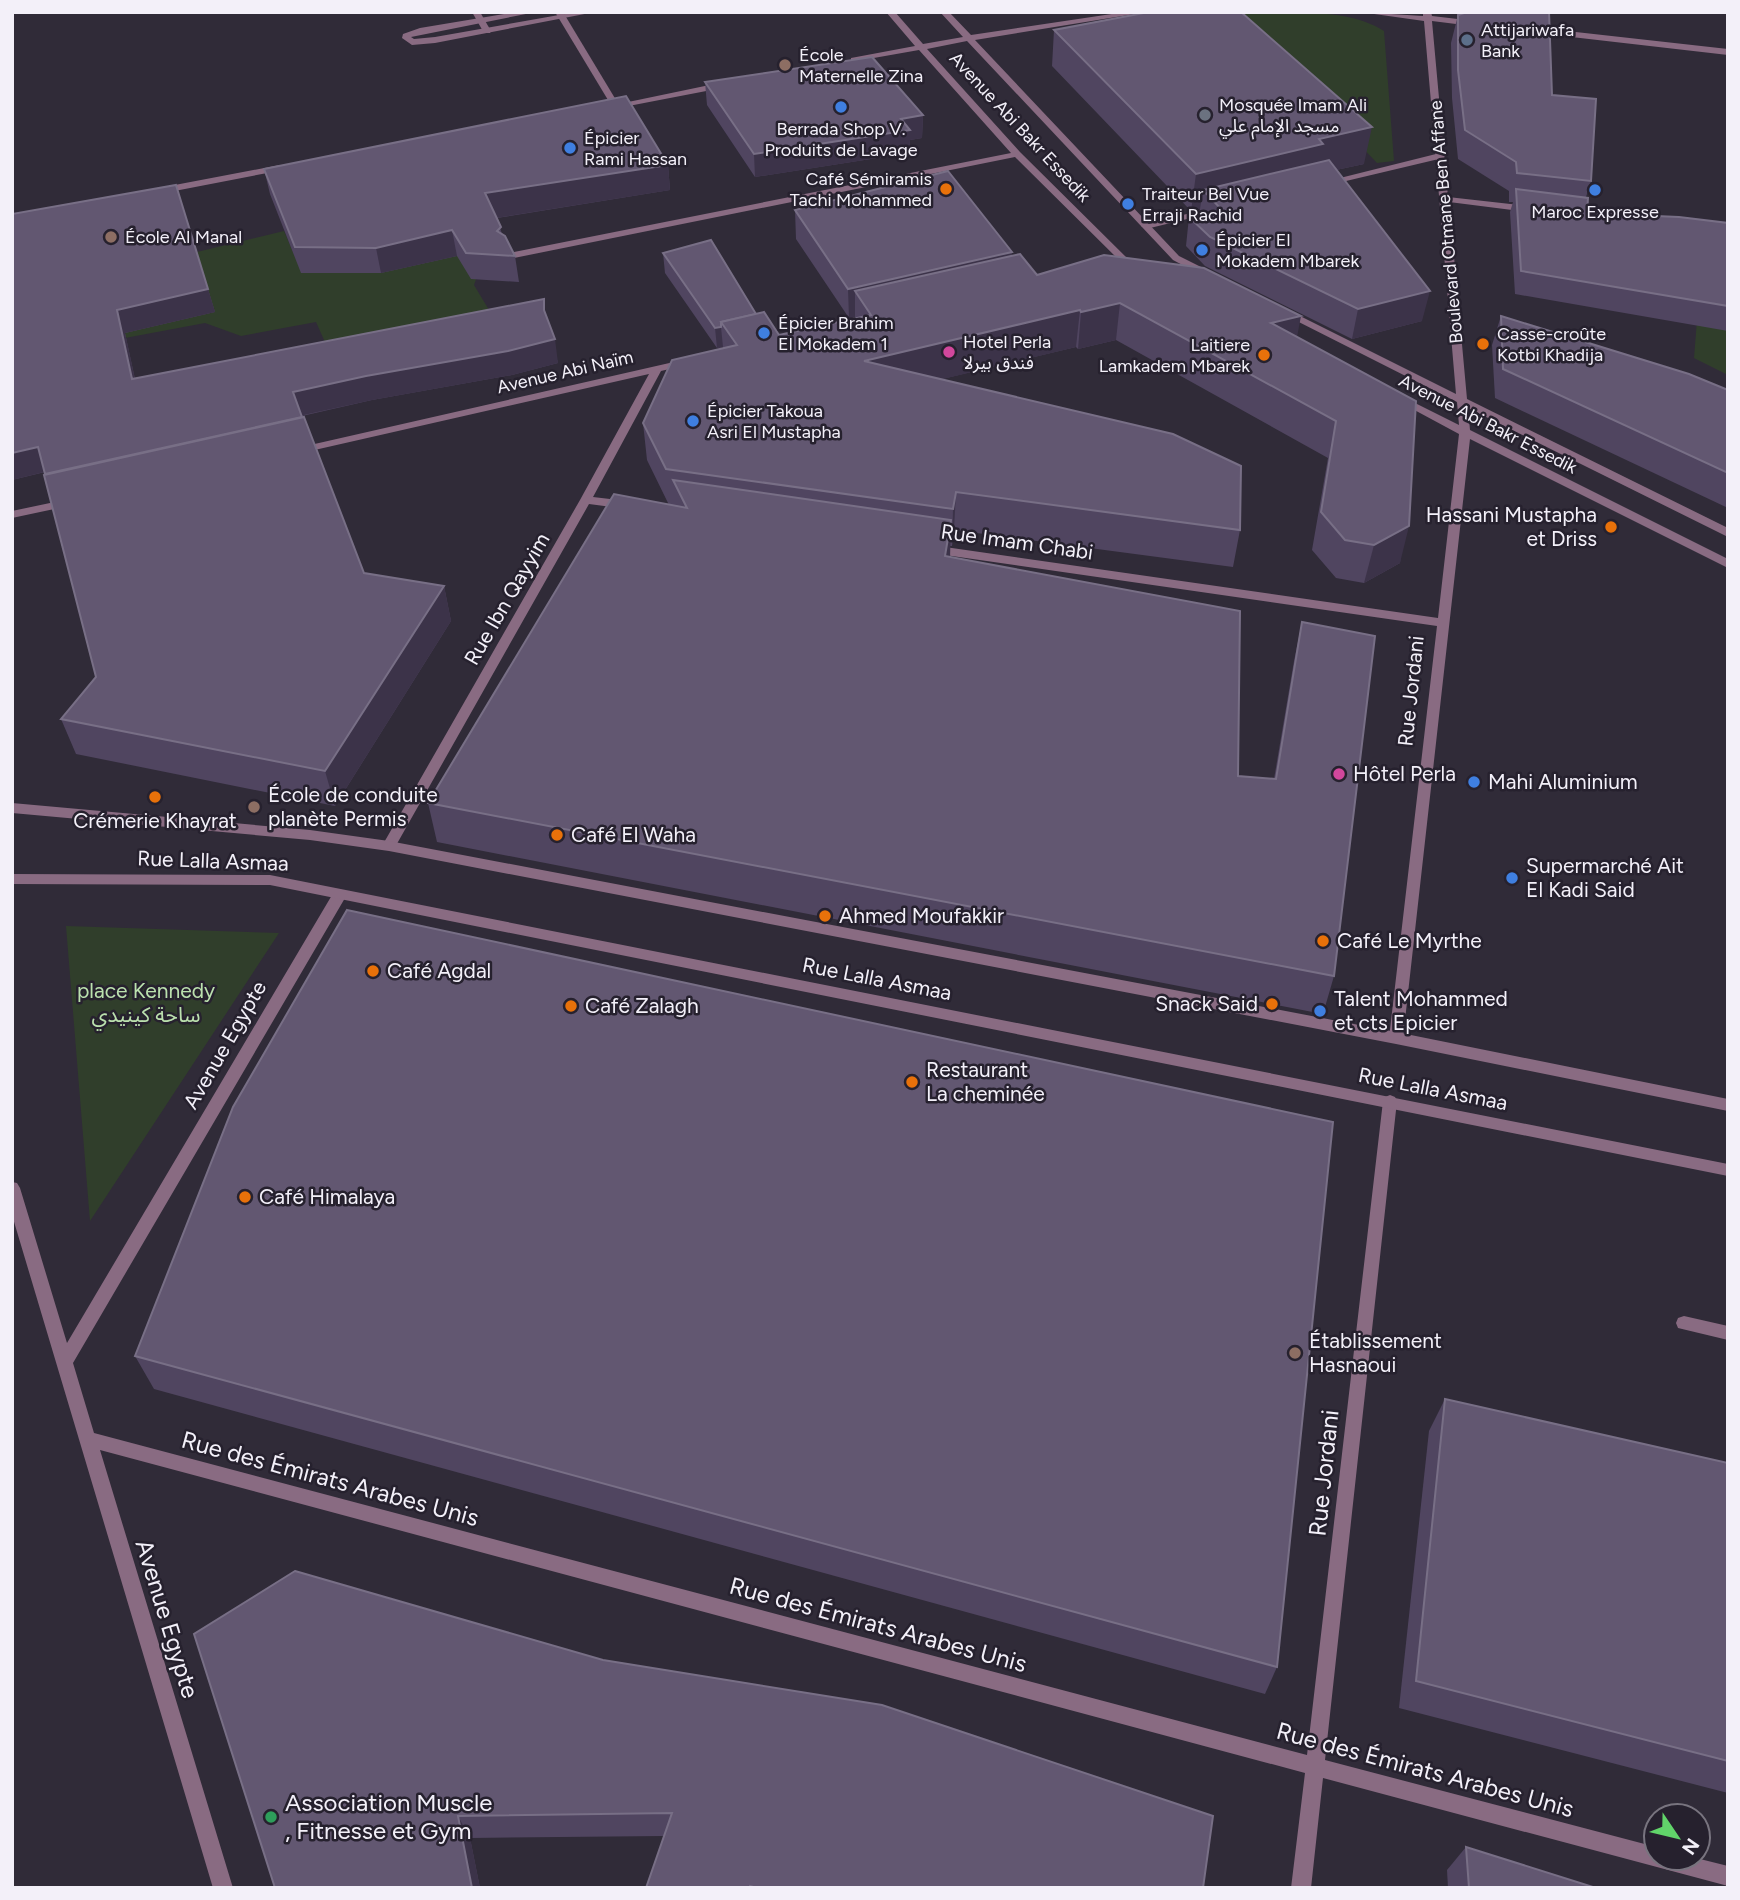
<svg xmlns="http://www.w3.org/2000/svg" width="1740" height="1900" font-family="Figtree,'Noto Sans Arabic',sans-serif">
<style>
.green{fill:#303e2b}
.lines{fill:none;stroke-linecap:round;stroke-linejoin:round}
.service{fill:#896b82;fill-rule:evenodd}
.pedestrian{fill:#896b82;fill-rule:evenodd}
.minor{fill:#896b82;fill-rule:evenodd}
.tertiary{fill:#896b82;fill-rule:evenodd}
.wall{fill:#504560}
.shaded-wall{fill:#3c3349}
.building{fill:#625771;stroke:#786f86;stroke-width:2}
.service-dot{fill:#5c6f8a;stroke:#26212e;stroke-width:2.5}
.education-dot{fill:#8d6e63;stroke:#26212e;stroke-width:2.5}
.shop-dot{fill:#3f7fe0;stroke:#26212e;stroke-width:2.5}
.worship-dot{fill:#6b7280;stroke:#26212e;stroke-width:2.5}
.food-dot{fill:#e8710a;stroke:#26212e;stroke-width:2.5}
.hotel-dot{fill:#d1479c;stroke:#26212e;stroke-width:2.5}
.leisure-dot{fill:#2e9e5b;stroke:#26212e;stroke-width:2.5}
.labels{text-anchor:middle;stroke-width:5;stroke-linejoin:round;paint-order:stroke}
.far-poi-label{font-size:18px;fill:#f3f0f9;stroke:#26212e;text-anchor:start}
.far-street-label{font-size:18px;fill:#f3f0f9;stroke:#26212e}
.poi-label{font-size:21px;fill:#f3f0f9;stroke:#26212e;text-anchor:start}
.street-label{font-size:21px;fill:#f3f0f9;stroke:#26212e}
.park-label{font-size:21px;fill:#bbe1ae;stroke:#26212e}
.near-street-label{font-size:24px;fill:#f3f0f9;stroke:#26212e}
.near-poi-label{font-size:24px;fill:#f3f0f9;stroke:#26212e;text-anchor:start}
</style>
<rect width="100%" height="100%" fill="#302b38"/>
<g class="green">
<path d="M1241 14C1286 14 1345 6 1384 31L1394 161 1377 163 1293 75Z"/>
<polygon points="284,231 300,268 487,249 474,285 495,320 329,351 316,322 241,336 205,323 61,350 12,284 197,252"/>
<polygon points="1728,319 1728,375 1694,358 1697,320"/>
<polygon points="66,926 279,933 90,1221"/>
</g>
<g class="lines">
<g class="service">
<polygon points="472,12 480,12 491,31 490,33 484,33"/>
<polygon points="555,12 563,12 619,105 618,107 611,105"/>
<polygon points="1684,1316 1728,1326 1728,1340 1678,1328 1676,1323 1678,1318"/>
</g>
<g class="pedestrian">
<polygon points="1440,153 1445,156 1443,158 1325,186 1320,183"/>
<polygon points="1217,206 1220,207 1220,211 1146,229 1141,226"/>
</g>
<g class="minor">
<polygon points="516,12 536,12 411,37 414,39 435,37 576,12 595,12 435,43 412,45 402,38 403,34 420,28"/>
<polygon points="886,12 895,12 923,44 963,37 940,12 949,12 971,35 1125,12 1147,12 975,40 1179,256 1213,273 1213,277 1205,277 1173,260 967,41 927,49 1020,152 1128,259 1140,265 1140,269 1134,269 1122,263 1015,157 509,259 504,256 509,253 1011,153 919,50 851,62 851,58 915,46"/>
<polygon points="1360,12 1423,16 1423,12 1431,12 1432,16 1475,21 1476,23 1472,26 1432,21 1448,197 1528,206 1533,209 1528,212 1449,202 1467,399 1728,528 1728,537 1468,408 1470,430 1728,559 1728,568 1470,439 1403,1038 1401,1042 1391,1042 1389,1038 1437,626 931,553 925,549 931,545 1438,618 1459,434 1394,399 1399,396 1403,397 1459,425 1457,402 1279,312 1288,310 1456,394 1424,21"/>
<polygon points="1531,27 1728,49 1728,55 1528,32 1528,28"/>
<polygon points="724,82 728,85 727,87 613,109 609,106"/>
<polygon points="280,165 285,168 283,170 159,194 154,191 159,188"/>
<polygon points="687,359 692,362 691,364 661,371 593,497 627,501 633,505 627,509 589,504 394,849 384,849 382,846 580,500 649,374 297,454 292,451 297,448"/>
<polygon points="69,499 73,501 73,505 12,518 12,511"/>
<polygon points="340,889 347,894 345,898 73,1363 94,1433 1307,1755 1383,1101 1385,1097 1390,1095 1395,1097 1397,1101 1325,1760 1656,1847 1656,1858 1696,1858 1728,1866 1728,1886 1323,1778 1311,1888 1291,1888 1305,1773 100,1450 233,1888 213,1888 12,1215 12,1182 17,1183 20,1188 67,1343 335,890"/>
</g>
<g class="tertiary">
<polygon points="12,803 310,830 389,841 1396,1032 1728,1099 1728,1111 1396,1044 389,851 310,840 12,813"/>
<polygon points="12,874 270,875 1728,1164 1728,1176 270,885 12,884"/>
</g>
</g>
<g class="wall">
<polygon points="1458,15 1552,95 1591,181 1586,197 1587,213 1728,223 1728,331 1515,294 1510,212 1513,202 1509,202 1509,191 1458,159 1452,98 1451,43"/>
<polygon points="1054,30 1364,164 1336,170 1422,321 1352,339 1205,266 1186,246 1189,217 1199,216 1200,209 1191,211 1052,66"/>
<polygon points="705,82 923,115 922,138 910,140 909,153 755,177 707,105"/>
<polygon points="668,165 670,190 497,218 502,234 515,256 519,282 471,279 457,256 381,273 301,273 270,194 264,169"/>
<polygon points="795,210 1012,252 1012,256 1037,275 1297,337 1416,401 1400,563 1364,583 1336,578 1312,550 1328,458 1116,340 1078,349 1076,347 942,379 1240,530 1233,567 954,530 952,546 950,546 950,557 1238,776 1274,779 1294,661 1302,622 1334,976 1323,1014 437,842 428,803 669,505 647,460 643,423 723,348 723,347 717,348 665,273 663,253 756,314 779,335 855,318 855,317 849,318 796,239"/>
<polygon points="12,214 208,289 215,312 125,333 135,379 546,316 558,363 512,375 372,400 302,416 364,573 444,586 451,621 335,806 76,754 61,719 96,677 45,472 12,480"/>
<polygon points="1501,316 1728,390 1728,508 1495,398 1492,345"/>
<polygon points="135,1356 1277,1667 1265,1694 154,1389"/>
<polygon points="1445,1399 1728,1463 1728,1793 1399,1708 1429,1431"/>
<polygon points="194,1634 1203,1888 646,1888 664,1836 470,1838 480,1888 275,1888"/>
<polygon points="1466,1847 1596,1888 1448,1888 1447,1870"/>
</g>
<g class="shaded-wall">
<polygon points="923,115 922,138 910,140 909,153 755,177 754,154 901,119"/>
<polygon points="1372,127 1364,164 1317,174 1203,190 1200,209 1191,211 1196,174 1319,139"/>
<polygon points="668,165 670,190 490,219 485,193"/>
<polygon points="452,230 457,256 381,273 376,248"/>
<polygon points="1012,252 1011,282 855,291 855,317 849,318 848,289"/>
<polygon points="208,289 215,312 125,333 140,403 132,379 117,310"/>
<polygon points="1430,291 1422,321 1352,339 1358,309"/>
<polygon points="1120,303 1116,340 1078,349 1081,312"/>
<polygon points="1080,310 1076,347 864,398 864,361"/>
<polygon points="1301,316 1294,353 1271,323"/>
<polygon points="721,327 723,347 717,348 715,328"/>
<polygon points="555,339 558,363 512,375 372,400 299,416 293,392 366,376"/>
<polygon points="38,447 48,471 12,480 12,453"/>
<polygon points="956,492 954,530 952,546 953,509"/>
<polygon points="951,520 950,559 945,556"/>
<polygon points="1409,526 1400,563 1364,583 1374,545"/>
<polygon points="444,586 451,621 335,806 325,771"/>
<polygon points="458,1816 470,1838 480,1888 472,1888"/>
</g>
<g class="building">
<polygon points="1149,12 1241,12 1372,127 1319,139 1323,144 1196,174 1054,30"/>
<polygon points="1467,12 1549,12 1552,95 1596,99 1591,181 1517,173 1516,162 1465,130 1458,70 1458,15"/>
<polygon points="872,57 923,115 901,119 910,130 754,154 705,82"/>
<polygon points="626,96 668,165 485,193 501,227 497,231 505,236 515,256 466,253 452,230 376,248 295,247 264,169"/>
<polygon points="1329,160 1430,291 1358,309 1210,237 1189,217 1224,212 1203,190"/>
<polygon points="948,171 1012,252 848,289 795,210"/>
<polygon points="176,185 208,289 117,310 132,379 544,299 544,310 555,339 508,351 366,376 293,392 302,417 45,474 38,447 12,453 12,214"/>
<polygon points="1516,189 1588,198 1587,213 1679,217 1728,223 1728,306 1521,271"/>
<polygon points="711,240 756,314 721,322 721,327 715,328 663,253"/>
<polygon points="1020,254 1037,275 1104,255 1204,268 1301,316 1271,323 1416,401 1409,526 1374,545 1345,540 1321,512 1336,421 1120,303 1081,312 1080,310 864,361 1173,434 1241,466 1240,530 956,492 953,509 666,469 643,423 672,360 737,345 721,322 764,312 779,335 871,315 855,291"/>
<polygon points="1501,316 1689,374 1728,390 1728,473 1503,369"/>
<polygon points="304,417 364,573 444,586 325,771 61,719 96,677 44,475"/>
<polygon points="673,480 951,520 945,556 1240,611 1238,776 1276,779 1302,622 1375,636 1334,976 428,803 614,494 687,508"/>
<polygon points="347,910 1333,1122 1277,1667 135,1356 233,1107"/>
<polygon points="1445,1399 1728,1463 1728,1761 1416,1681"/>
<polygon points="295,1571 603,1660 882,1705 1213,1816 1203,1888 757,1888 750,1886 749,1888 646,1888 672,1813 458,1816 472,1888 275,1888 194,1634"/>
<polygon points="1466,1847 1596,1888 1469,1888"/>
</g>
<circle class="service-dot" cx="1467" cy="40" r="7"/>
<g class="education-dot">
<circle cx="785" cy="65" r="7"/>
<circle cx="111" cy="237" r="7"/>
<circle cx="254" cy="807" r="7"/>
<circle cx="1295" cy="1353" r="7"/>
</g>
<g class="shop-dot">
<circle cx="841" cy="107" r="7"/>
<circle cx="570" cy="148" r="7"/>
<circle cx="1595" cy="190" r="7"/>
<circle cx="1128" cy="204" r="7"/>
<circle cx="1202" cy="250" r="7"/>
<circle cx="764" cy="333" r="7"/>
<circle cx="693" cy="421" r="7"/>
<circle cx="1474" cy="782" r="7"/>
<circle cx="1512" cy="878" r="7"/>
<circle cx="1320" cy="1011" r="7"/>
</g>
<circle class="worship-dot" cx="1205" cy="115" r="7"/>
<g class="food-dot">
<circle cx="946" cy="189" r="7"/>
<circle cx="1483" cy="344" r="7"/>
<circle cx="1264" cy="355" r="7"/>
<circle cx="1611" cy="527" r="7"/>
<circle cx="155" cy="797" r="7"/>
<circle cx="557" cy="835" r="7"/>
<circle cx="825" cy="916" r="7"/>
<circle cx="1323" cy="941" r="7"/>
<circle cx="373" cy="971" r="7"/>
<circle cx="1272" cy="1004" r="7"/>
<circle cx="571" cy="1006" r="7"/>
<circle cx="912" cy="1082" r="7"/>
<circle cx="245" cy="1197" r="7"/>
</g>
<g class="hotel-dot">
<circle cx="949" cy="352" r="7"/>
<circle cx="1339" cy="774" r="7"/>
</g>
<circle class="leisure-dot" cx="271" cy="1817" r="7"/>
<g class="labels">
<g class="far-poi-label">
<text x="1481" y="36">Attijariwafa<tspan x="1481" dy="21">Bank</tspan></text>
<text x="799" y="61">École<tspan x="799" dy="21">Maternelle Zina</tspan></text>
<text x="1219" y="111">Mosquée Imam Ali<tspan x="1219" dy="21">مسجد الإمام علي</tspan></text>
<text x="841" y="135" text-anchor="middle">Berrada Shop V.<tspan x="841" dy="21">Produits de Lavage</tspan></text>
<text x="584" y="144">Épicier<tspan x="584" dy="21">Rami Hassan</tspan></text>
<text x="932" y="185" text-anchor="end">Café Sémiramis<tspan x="932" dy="21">Tachi Mohammed</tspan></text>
<text x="1142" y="200">Traiteur Bel Vue<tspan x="1142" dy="21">Erraji Rachid</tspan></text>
<text x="1595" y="218" text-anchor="middle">Maroc Expresse</text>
<text x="125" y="243">École Al Manal</text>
<text x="1216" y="246">Épicier El<tspan x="1216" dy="21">Mokadem Mbarek</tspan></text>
<text x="778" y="329">Épicier Brahim<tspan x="778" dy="21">El Mokadem 1</tspan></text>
<text x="1497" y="340">Casse-croûte<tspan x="1497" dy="21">Kotbi Khadija</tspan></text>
<text x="963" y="348">Hotel Perla<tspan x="963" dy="21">فندق بيرلا</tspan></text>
<text x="1250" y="351" text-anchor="end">Laitiere<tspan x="1250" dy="21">Lamkadem Mbarek</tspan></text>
<text x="707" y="417">Épicier Takoua<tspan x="707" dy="21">Asri El Mustapha</tspan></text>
</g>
<g class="far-street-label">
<text transform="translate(1020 127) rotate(47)" y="6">Avenue Abi Bakr Essedik</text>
<text transform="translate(1446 222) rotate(-95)" y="6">Boulevard Otmane Ben Affane</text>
<text transform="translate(565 372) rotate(-13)" y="6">Avenue Abi Naïm</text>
<text transform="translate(1488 424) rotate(27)" y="6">Avenue Abi Bakr Essedik</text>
</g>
<g class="poi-label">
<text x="1597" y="522" text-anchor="end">Hassani Mustapha<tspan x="1597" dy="24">et Driss</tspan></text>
<text x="1353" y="781">Hôtel Perla</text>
<text x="1488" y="789">Mahi Aluminium</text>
<text x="268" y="802">École de conduite<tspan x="268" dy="24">planète Permis</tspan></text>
<text x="155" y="828" text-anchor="middle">Crémerie Khayrat</text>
<text x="571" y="842">Café El Waha</text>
<text x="1526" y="873">Supermarché Ait<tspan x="1526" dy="24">El Kadi Said</tspan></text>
<text x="839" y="923">Ahmed Moufakkir</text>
<text x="1337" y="948">Café Le Myrthe</text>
<text x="387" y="978">Café Agdal</text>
<text x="1334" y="1006">Talent Mohammed<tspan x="1334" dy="24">et cts Epicier</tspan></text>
<text x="1258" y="1011" text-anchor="end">Snack Said</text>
<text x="585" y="1013">Café Zalagh</text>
<text x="926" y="1077">Restaurant<tspan x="926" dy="24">La cheminée</tspan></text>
<text x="259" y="1204">Café Himalaya</text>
<text x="1309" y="1348">Établissement<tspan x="1309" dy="24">Hasnaoui</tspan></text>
</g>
<g class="street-label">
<text transform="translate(1017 542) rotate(8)" y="7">Rue Imam Chabi</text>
<text transform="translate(507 599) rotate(-60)" y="7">Rue Ibn Qayyim</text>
<text transform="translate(1411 691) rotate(-84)" y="7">Rue Jordani</text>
<text transform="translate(213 861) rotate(2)" y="7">Rue Lalla Asmaa</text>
<text transform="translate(877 979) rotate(11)" y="7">Rue Lalla Asmaa</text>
<text transform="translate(225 1045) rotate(-60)" y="7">Avenue Egypte</text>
<text transform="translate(1433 1089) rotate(11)" y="7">Rue Lalla Asmaa</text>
</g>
<g class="park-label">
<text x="146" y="998">place Kennedy<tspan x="146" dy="24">ساحة كينيدي</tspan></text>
</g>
<g class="near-street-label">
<text transform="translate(1324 1473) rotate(-84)" y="8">Rue Jordani</text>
<text transform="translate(330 1479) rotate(15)" y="8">Rue des Émirats Arabes Unis</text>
<text transform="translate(167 1619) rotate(73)" y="8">Avenue Egypte</text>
<text transform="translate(878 1625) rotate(15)" y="8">Rue des Émirats Arabes Unis</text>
<text transform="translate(1425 1770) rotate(15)" y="8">Rue des Émirats Arabes Unis</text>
</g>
<g class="near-poi-label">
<text x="285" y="1811">Association Muscle<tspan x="285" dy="28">, Fitnesse et Gym</tspan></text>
</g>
</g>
<rect width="1740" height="1900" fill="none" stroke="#f3f0f9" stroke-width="28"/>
<g transform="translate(1677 1837) rotate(125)"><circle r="33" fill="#26212e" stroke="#78747f" stroke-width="2"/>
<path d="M0-5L12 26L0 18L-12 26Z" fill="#61d46a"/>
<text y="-10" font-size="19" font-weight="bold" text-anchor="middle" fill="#f3f0f9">N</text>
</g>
</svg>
